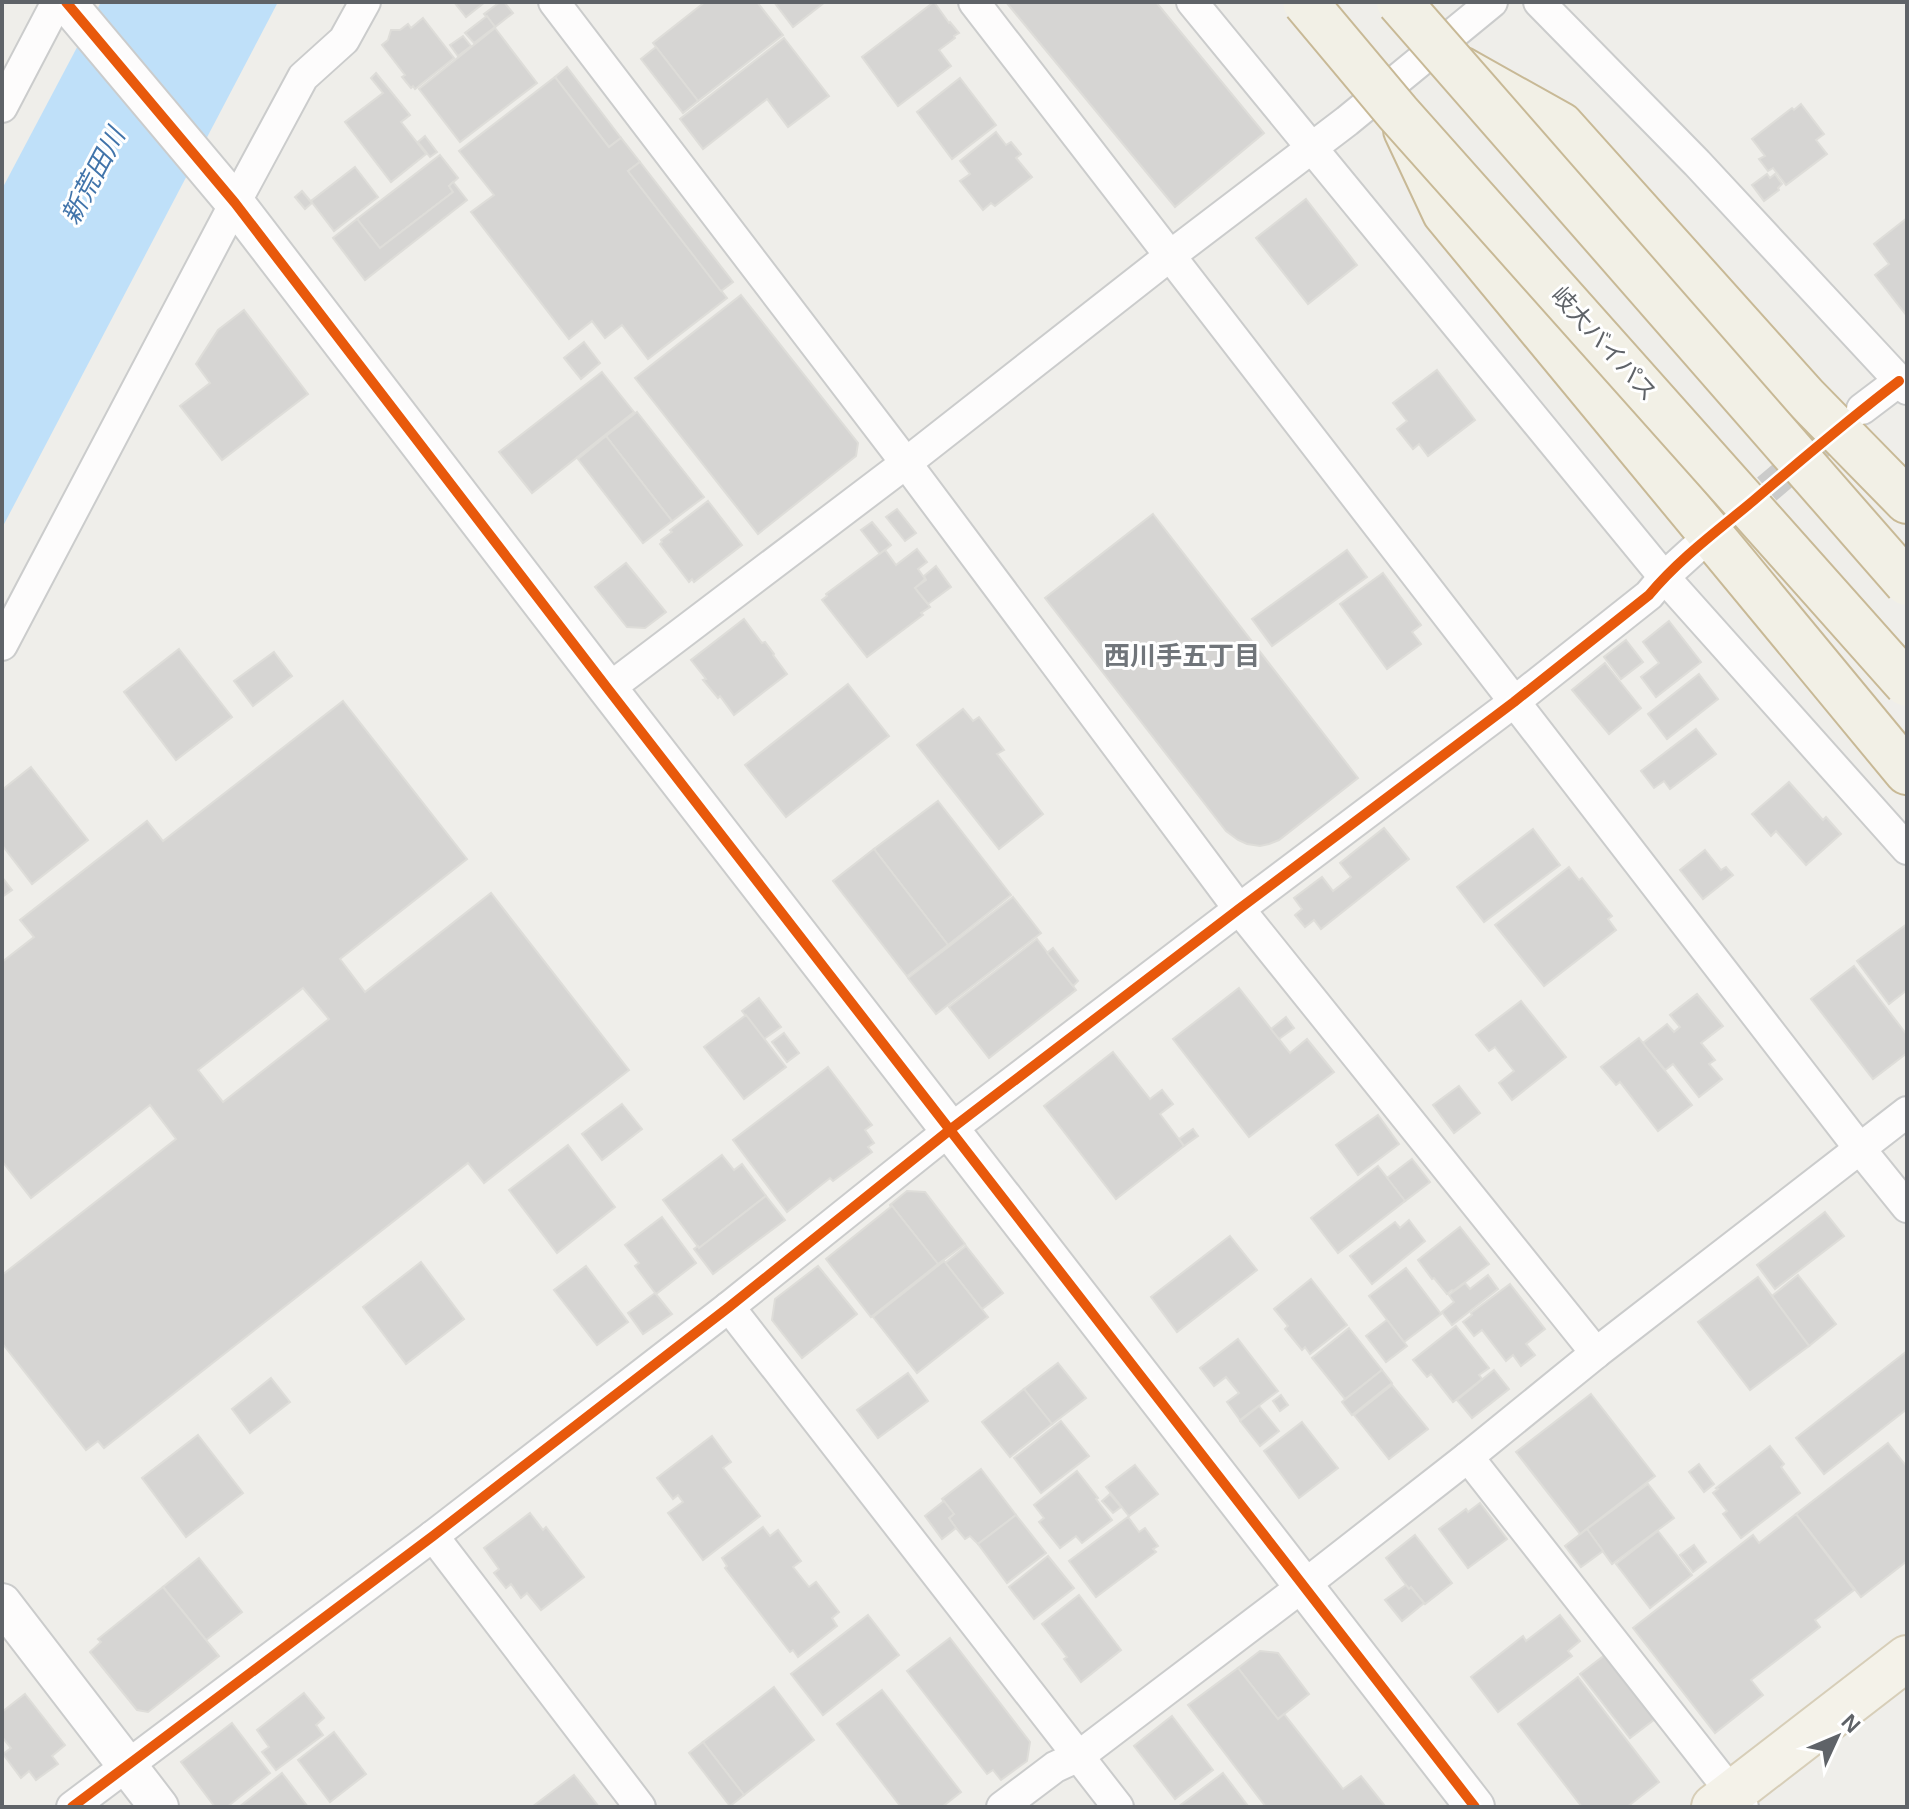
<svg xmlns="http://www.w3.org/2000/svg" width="1909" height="1809" font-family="Helvetica,'Noto Sans JP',sans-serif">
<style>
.water{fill:#bfe0f9}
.building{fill:#d6d5d3;stroke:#deddd9;stroke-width:2;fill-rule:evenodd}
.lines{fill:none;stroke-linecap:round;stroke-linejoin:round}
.minor-tunnel{stroke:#cbcbca;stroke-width:30;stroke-dasharray:30 15;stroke-linecap:butt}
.minor-casing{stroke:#cbcccc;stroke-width:34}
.tertiary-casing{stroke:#cbcccc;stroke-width:42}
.primary-casing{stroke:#d7ceb8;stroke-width:48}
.trunk-casing{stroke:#c8b996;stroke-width:48}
.minor{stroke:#fdfcfc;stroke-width:30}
.tertiary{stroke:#fdfcfc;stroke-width:38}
.primary{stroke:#f4f2e9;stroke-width:44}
.trunk{stroke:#f2f0e6;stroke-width:44}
.trunk-bridge-casing{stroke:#c8b996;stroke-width:48;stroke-linecap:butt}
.trunk-bridge{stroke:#f2f0e6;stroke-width:44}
.cycleway-casing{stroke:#fff;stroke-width:15}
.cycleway{stroke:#e8590c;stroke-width:10}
.labels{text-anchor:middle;stroke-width:6;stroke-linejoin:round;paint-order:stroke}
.street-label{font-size:24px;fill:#5f6368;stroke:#fff}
.water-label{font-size:26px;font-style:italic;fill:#4174aa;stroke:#fff}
.neighbourhood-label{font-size:26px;font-weight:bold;fill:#70757a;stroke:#fff}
</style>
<rect width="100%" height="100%" fill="#efeeea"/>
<polygon class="water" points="101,2 278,2 2,528 2,189"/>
<g class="building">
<polygon points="454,2 485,2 466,17"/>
<polygon points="500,2 504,2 513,13 495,27 484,14"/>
<polygon points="705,2 757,2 783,35 698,101 653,43"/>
<polygon points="774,2 825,2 793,27"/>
<polygon points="934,2 949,23 950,22 959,33 954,36 955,38 939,50 951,66 898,106 862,57"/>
<polygon points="1006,2 1156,2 1264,133 1175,207"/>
<polygon points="487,16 495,27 474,43 465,33"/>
<polygon points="423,18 454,58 415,89 413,86 411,88 402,77 405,75 382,45 388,40 391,30 400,30 408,24 411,28"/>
<polygon points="495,28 537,83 460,142 419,89"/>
<polygon points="463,36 471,46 458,56 450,45"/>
<polygon points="784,38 829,96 788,127 767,99 703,149 680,119"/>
<polygon points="656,47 698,101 683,113 641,59"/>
<polygon points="567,67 621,138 609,147 555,77"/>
<polygon points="376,73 410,115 401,122 426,154 391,182 345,122 383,93 371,78"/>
<polygon points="555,77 609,147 621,138 640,162 628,171 727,298 648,359 622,325 605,338 592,321 569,339 471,212 494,195 459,151"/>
<polygon points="960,78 996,125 952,159 917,112"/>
<polygon points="1801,104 1824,134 1816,140 1827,154 1786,185 1773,168 1768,171 1759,159 1765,156 1752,139 1792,108 1794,110"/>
<polygon points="996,132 1006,145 1011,142 1021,154 1016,158 1032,177 995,206 991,203 983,210 960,181 970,174 960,161"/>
<polygon points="425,136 437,152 430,157 418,142"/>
<polygon points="440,155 458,178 449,186 453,192 380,248 357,219"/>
<polygon points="640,162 733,282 721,291 628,171"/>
<polygon points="355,167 378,197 334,231 311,201"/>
<polygon points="1767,174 1770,178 1775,174 1782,184 1778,188 1779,190 1764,201 1752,185"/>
<polygon points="453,182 467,200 365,280 333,238 357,219 380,248 453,192 449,186"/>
<polygon points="302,191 312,203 305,209 295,197"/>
<polygon points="1306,199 1357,265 1308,304 1256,238"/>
<polygon points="1907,218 1907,316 1875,275 1889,264 1874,244"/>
<polygon points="741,295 858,443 856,456 758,534 635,378"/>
<polygon points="244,310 308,394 222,460 180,406 210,383 196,364 218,330"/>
<polygon points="584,342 600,363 581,379 564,358"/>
<polygon points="1437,370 1475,420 1428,456 1419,444 1413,449 1397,429 1407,421 1393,403"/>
<polygon points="602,372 634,412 532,493 499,452"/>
<polygon points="637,412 704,497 672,521 606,436"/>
<polygon points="606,436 672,521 643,543 578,459"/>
<polygon points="708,501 742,545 694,582 692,579 689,582 660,544 662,542 661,540 672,532 670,530"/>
<polygon points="897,509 916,533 905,541 886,517"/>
<polygon points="1153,514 1358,778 1279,840 1269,844 1260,846 1247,844 1238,840 1226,831 1045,598"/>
<polygon points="872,522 891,545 880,554 861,530"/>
<polygon points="917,549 927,562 918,569 925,579 915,588 930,607 921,613 923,615 867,657 822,600 827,596 826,594 885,550 896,565"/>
<polygon points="1347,550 1367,577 1272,646 1252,619"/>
<polygon points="626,563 666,612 645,628 627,627 595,587"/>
<polygon points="936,566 951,587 928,604 915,588 926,580 924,576"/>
<polygon points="1383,573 1421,625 1412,632 1421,644 1387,669 1340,604"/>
<polygon points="744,619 762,643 765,642 774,654 773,655 787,674 734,715 720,696 718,698 703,680 706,679 691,660"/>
<polygon points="1669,621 1701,662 1656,697 1641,677 1659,663 1643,642"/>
<polygon points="1626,640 1643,662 1621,679 1604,657"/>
<polygon points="179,649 232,717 176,760 124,692"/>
<polygon points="274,652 292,676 253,706 234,681"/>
<polygon points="1605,663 1641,708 1609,734 1572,690"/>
<polygon points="1699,674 1718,699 1667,739 1648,714"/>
<polygon points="848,684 889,736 786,817 745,765"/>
<path d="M343 701 467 859 340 959 365 992 491 893 629 1070 484 1183 468 1163 104 1448 98 1441 86 1450 2 1343V1275L176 1139 150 1105 31 1198 2 1161V962L34 937 20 920 147 821 163 841ZM303 988 329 1019 223 1102 198 1070Z"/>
<polygon points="963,709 973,721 979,717 1004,750 997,754 1043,814 999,849 917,745"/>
<polygon points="1696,729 1716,754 1670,789 1664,781 1654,788 1641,771"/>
<polygon points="31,767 88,840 32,884 2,845 2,790"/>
<polygon points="1789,782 1823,820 1826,817 1841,834 1806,865 1776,831 1771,836 1752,814"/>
<polygon points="938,801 1011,895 948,945 874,849"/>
<polygon points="1384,828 1409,859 1321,929 1314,920 1305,927 1295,915 1302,909 1294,898 1322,877 1333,891 1351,877 1340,863"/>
<polygon points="1533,829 1560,865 1484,922 1457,887"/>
<polygon points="874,849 948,945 907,976 833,881"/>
<polygon points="1705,850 1721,870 1726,867 1733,875 1703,899 1680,870"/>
<polygon points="1569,867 1579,880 1582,878 1612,916 1608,919 1616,930 1544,986 1495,925"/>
<polygon points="2,877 12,890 2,897"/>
<polygon points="1013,897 1041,933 936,1014 908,978"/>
<polygon points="1907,924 1907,990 1889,1004 1857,961"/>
<polygon points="1037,939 1076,990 989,1058 949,1007"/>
<polygon points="1053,948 1078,981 1073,986 1047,953"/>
<polygon points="1854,966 1907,1035 1907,1053 1873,1079 1811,999"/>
<polygon points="1239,988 1290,1053 1307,1039 1334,1072 1249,1137 1173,1039"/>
<polygon points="1697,994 1723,1026 1701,1043 1715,1060 1709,1064 1722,1079 1699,1097 1673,1064 1665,1070 1643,1043 1667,1024 1674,1032 1680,1027 1670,1015"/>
<polygon points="759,998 781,1027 764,1039 742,1011"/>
<polygon points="1521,1001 1566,1057 1512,1100 1499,1083 1514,1071 1495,1047 1489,1051 1476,1035"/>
<polygon points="746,1015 786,1067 744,1099 704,1047"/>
<polygon points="1286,1017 1294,1028 1279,1039 1271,1029"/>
<polygon points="784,1033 799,1053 787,1062 772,1042"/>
<polygon points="1639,1038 1692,1105 1658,1131 1620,1082 1616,1085 1601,1067"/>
<polygon points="1113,1052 1150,1099 1162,1090 1173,1104 1160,1114 1184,1146 1116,1199 1044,1106"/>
<polygon points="828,1067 872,1125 865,1130 874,1143 868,1147 872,1152 833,1181 830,1178 787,1212 733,1140"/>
<polygon points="1459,1086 1480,1113 1454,1133 1433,1105"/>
<polygon points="622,1104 642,1129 602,1160 582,1134"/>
<polygon points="1378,1115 1399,1144 1358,1175 1336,1145"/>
<polygon points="1193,1129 1198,1136 1184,1146 1179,1139"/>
<polygon points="568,1145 615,1207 557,1253 509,1190"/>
<polygon points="722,1155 734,1170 742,1164 766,1196 699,1248 663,1200"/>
<polygon points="1412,1159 1430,1182 1405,1201 1387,1178"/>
<polygon points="1378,1166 1405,1201 1338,1253 1311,1218"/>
<polygon points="907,1191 925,1192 965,1244 938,1264 892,1206 891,1207 890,1205"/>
<polygon points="766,1196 785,1220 713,1274 694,1249 698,1246 699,1248"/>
<polygon points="892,1206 938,1264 871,1317 826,1259"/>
<polygon points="1825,1212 1844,1236 1775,1289 1757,1265"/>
<polygon points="662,1217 696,1263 656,1294 635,1266 639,1263 625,1245"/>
<polygon points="1409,1220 1425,1241 1372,1284 1350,1256 1395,1222 1400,1228"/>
<polygon points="1460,1227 1489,1264 1453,1291 1452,1290 1447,1294 1434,1278 1432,1279 1418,1260"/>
<polygon points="1230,1236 1257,1270 1177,1332 1151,1297"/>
<polygon points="966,1246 1003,1293 982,1309 945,1263"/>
<polygon points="944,1261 988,1317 917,1373 873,1317"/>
<polygon points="421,1262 464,1319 406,1364 363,1307"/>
<polygon points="586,1266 628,1322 597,1345 554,1290"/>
<polygon points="818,1266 857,1314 802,1358 772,1320 775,1299"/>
<polygon points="1406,1268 1441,1314 1404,1342 1369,1296"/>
<polygon points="1488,1275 1498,1289 1452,1325 1442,1312 1454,1302 1449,1295 1465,1283 1470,1289"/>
<polygon points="1798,1275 1836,1324 1809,1346 1772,1296"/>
<polygon points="1758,1277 1809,1346 1750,1390 1698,1322"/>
<polygon points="1311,1279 1347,1325 1310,1354 1305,1347 1302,1350 1285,1329 1288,1326 1274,1309"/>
<polygon points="1510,1284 1545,1329 1526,1344 1535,1355 1521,1366 1513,1355 1506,1361 1482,1330 1474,1336 1463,1322 1472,1315 1471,1313"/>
<polygon points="655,1293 672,1314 643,1334 628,1313"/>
<polygon points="1387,1320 1407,1346 1386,1362 1366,1336"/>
<polygon points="1456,1326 1489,1368 1479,1375 1482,1379 1453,1402 1431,1374 1427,1377 1413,1360"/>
<polygon points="1349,1328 1382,1370 1345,1399 1312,1358"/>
<polygon points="1238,1339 1278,1391 1240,1420 1227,1402 1239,1393 1226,1377 1214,1386 1200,1368"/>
<polygon points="1907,1351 1907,1409 1824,1474 1796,1438"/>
<polygon points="1058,1363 1086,1398 1052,1424 1024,1389"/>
<polygon points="1382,1370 1392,1383 1352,1415 1342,1402"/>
<polygon points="1494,1370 1509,1389 1472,1418 1457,1400"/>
<polygon points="908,1373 928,1401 878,1438 857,1410"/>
<polygon points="271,1378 290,1402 250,1433 232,1409"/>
<polygon points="1392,1385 1428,1429 1389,1459 1354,1415"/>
<polygon points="1024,1389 1052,1424 1010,1457 982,1422"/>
<polygon points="1591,1394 1655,1476 1580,1534 1516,1452"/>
<polygon points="1281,1395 1288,1405 1280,1411 1273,1401"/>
<polygon points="1259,1406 1279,1431 1260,1446 1240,1421"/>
<polygon points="1061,1421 1089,1456 1041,1493 1014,1458"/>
<polygon points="1302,1422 1338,1468 1299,1498 1264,1451"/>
<polygon points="198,1435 243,1493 186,1537 142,1478"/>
<polygon points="712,1436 731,1462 723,1468 760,1516 703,1560 668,1513 683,1502 678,1495 673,1499 657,1478"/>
<polygon points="1888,1443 1907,1467 1907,1561 1861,1597 1796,1514"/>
<polygon points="1770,1446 1784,1464 1781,1467 1800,1493 1741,1538 1723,1514 1727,1511 1713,1493 1718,1489 1716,1488"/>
<polygon points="1699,1464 1714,1484 1704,1492 1689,1472"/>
<polygon points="1135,1465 1158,1494 1129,1516 1106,1487"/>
<polygon points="981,1469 1016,1515 978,1544 970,1536 965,1539 956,1528 949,1518 954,1514 942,1499"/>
<polygon points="1077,1471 1098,1498 1096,1499 1112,1520 1082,1543 1076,1536 1060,1548 1039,1522 1044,1518 1034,1505"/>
<polygon points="1648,1484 1674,1518 1612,1564 1587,1529"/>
<polygon points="1110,1494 1121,1507 1113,1513 1102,1501"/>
<polygon points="944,1501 954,1514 949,1518 956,1528 942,1539 925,1516"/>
<polygon points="1480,1503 1507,1539 1468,1568 1439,1529 1466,1509 1468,1512"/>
<polygon points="530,1513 543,1530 546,1527 584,1577 541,1610 527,1593 521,1598 511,1584 506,1588 494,1573 499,1569 484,1548"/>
<polygon points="1796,1514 1854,1590 1815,1620 1820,1627 1751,1680 1763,1695 1715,1733 1633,1628 1753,1535 1759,1543"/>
<polygon points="1016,1515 1046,1553 1007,1583 978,1544"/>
<polygon points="1128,1517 1139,1532 1145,1528 1158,1546 1153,1549 1156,1552 1096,1597 1069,1561"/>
<polygon points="763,1527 770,1536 778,1530 801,1561 793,1567 809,1587 816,1582 839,1612 832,1618 837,1626 798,1657 793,1650 790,1652 725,1568 727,1566 722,1558"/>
<polygon points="1587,1529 1603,1551 1581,1567 1565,1546"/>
<polygon points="1658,1531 1692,1575 1650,1608 1616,1564"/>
<polygon points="1415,1535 1452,1583 1425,1604 1411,1587 1409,1589 1386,1558"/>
<polygon points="1694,1545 1706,1562 1693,1572 1680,1555"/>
<polygon points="1048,1556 1074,1588 1034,1619 1009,1587"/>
<polygon points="199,1558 242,1612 206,1640 163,1587"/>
<polygon points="1406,1585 1409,1589 1411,1587 1424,1603 1402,1621 1385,1600"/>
<polygon points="163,1587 219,1656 148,1712 137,1710 90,1652 101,1642 98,1639"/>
<polygon points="1079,1595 1121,1650 1081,1682 1064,1659 1067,1657 1042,1624"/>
<polygon points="868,1615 899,1655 823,1715 791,1674"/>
<polygon points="1560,1615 1580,1641 1568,1651 1572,1656 1498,1712 1471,1677 1523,1636 1526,1641"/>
<polygon points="950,1638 1030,1742 1027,1761 1001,1780 993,1770 987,1774 907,1671"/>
<polygon points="1260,1651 1278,1653 1309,1694 1278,1719 1238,1668"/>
<polygon points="1605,1655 1655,1719 1630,1738 1580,1674"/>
<polygon points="1238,1668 1278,1719 1284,1714 1343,1789 1361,1776 1385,1806 1266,1807 1188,1705"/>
<polygon points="1578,1677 1659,1782 1627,1807 1582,1807 1518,1724"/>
<polygon points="774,1687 814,1740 744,1795 703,1742"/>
<polygon points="882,1690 961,1792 942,1807 901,1807 837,1724"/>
<polygon points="304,1693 324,1718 316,1725 323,1735 276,1770 262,1752 269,1747 257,1730"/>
<polygon points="25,1694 65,1745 52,1756 58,1764 36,1780 29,1771 21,1778 3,1754 11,1748 2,1737 2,1712"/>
<polygon points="1172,1716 1213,1770 1175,1799 1134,1746"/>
<polygon points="232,1723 270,1773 227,1807 215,1807 181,1762"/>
<polygon points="334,1732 366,1774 330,1802 298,1760"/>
<polygon points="703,1742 744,1795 730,1806 689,1753"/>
<polygon points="282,1773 308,1807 239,1807"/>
<polygon points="1223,1773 1248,1806 1178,1807"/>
<polygon points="574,1775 599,1807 532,1807"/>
</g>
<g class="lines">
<polyline class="minor-tunnel" points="1698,547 1851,418"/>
<defs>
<g id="minor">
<polyline points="554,2 906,463 1239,909 1596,1353"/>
<polyline points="974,2 1860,1149 1907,1207"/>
<polyline points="1192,2 1664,577 1907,849"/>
<polyline points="1539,2 1697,163 1907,389"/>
<polyline points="2,107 57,2"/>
<polyline points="1862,409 1899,381"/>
<polyline points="2,645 235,203 303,77 344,40 365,2"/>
<polyline points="608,689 906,463 1171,255 1347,121 1492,2"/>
<polyline points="729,1307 1118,1807"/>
<polyline points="1468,1457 1743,1807"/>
<polyline points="433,1536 640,1807"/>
<polyline points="72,1807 433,1536 729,1307 951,1129 1239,909 1514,702 1649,595 1664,577 1696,548"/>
<polyline points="1002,1807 1055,1767 1079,1756 1303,1586 1468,1457 1596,1353 1907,1112"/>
</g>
<g id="tertiary">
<polyline points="66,2 235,203 608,689 1475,1807"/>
<polyline points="2,1603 159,1807"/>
</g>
<polyline id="primary" points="1714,1807 1907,1658"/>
<g id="trunk">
<polyline points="1461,69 1561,125 1805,397 1907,501"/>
<polyline points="1406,130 1445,213 1907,772"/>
</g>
</defs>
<use href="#minor" class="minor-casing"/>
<use href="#tertiary" class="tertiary-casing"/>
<use href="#primary" class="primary-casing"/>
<use href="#trunk" class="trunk-casing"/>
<use href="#minor" class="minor"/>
<use href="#tertiary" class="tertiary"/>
<use href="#primary" class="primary"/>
<use href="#trunk" class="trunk"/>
<defs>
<g id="trunk-bridge">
<polyline points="1305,2 1398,113 1907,684"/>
<polyline points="1399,2 1907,583"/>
</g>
</defs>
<use href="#trunk-bridge" class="trunk-bridge-casing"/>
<use href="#trunk-bridge" class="trunk-bridge"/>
<defs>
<g id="cycleway">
<polyline points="66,2 235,203 608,689 1475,1807"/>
<path d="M72 1807 433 1536 729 1307 951 1129 1239 909 1514 702 1649 595C1679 559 1717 531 1753 501 1801 460 1849 419 1899 381"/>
</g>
</defs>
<use href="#cycleway" class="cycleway-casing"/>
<use href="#cycleway" class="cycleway"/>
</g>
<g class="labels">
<g class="street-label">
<text transform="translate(1604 344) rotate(48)" y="8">岐大バイパス</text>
</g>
<g class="water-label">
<text transform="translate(93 176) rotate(-62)" y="9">新荒田川</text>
</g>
<g class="neighbourhood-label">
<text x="1182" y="665">西川手五丁目</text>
</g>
</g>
<rect width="1909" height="1809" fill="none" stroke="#5f6368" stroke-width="8"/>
<g transform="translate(1837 1737) rotate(46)" stroke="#ffffff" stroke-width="6" paint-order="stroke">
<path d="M0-6L14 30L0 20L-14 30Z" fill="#5f6368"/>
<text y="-12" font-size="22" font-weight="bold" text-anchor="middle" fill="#5f6368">N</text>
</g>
</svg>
